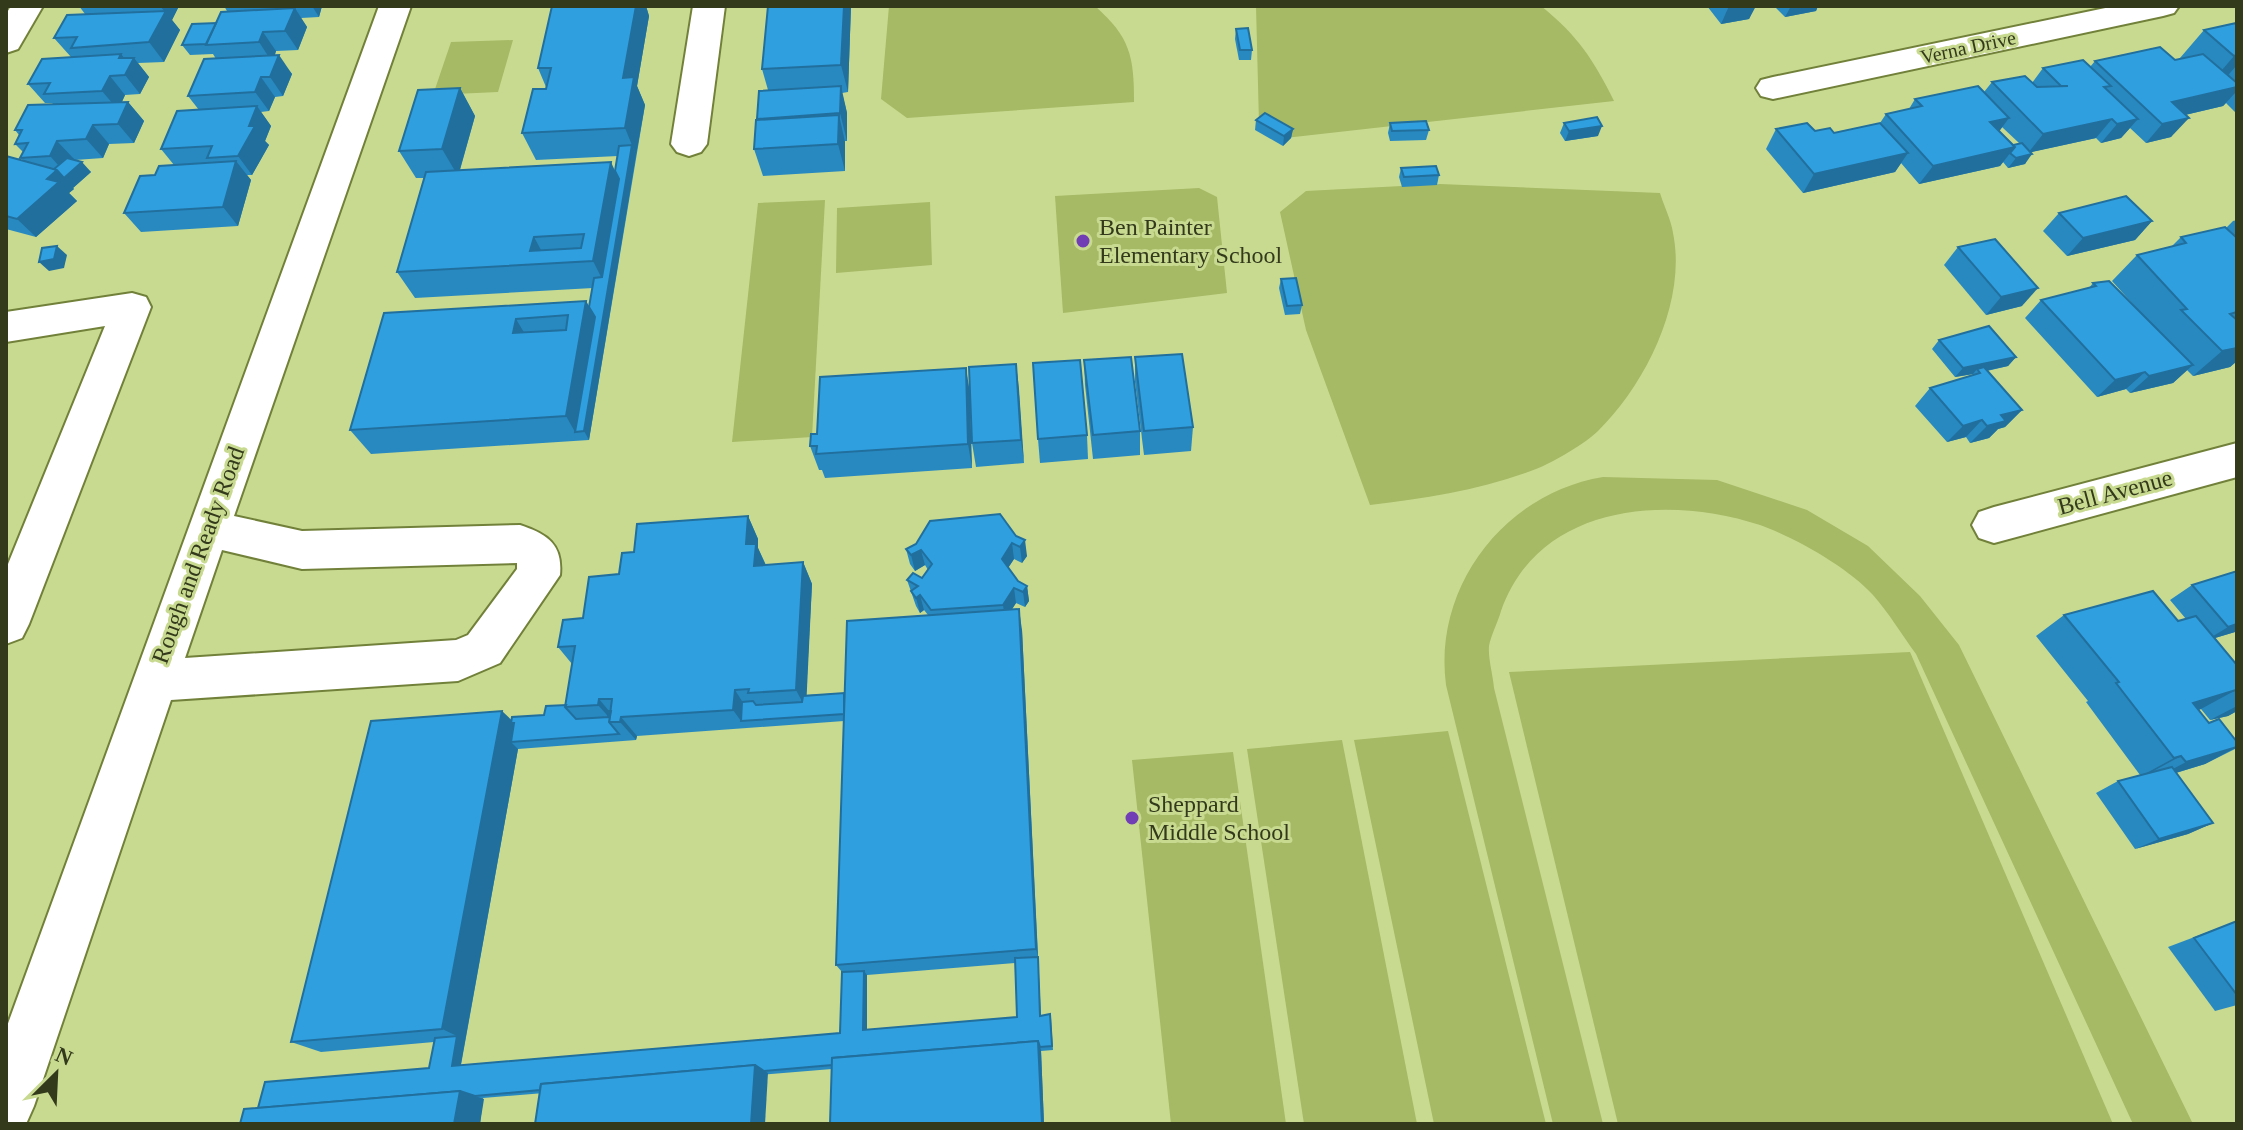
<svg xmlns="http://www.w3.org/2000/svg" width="2243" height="1130" font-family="'Times New Roman',serif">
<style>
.green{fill:#a6b965}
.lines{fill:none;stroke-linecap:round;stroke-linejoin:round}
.minor-casing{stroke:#728139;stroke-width:4}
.minor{fill:#fff;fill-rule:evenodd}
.wall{fill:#2889c1;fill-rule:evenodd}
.shaded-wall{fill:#216f9d}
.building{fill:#2f9fe0;stroke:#216f9d;stroke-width:2;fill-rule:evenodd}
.poi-dot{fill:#713eb5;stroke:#c8da90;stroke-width:3}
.labels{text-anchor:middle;stroke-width:6;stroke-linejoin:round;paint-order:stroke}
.far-street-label{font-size:20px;fill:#333a1c;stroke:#c8da90}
.poi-label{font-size:24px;fill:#333a1c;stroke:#c8da90;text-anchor:start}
.street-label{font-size:24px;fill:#333a1c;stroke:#c8da90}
</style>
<rect width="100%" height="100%" fill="#c8da90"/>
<g class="green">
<path d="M889 6H1095C1130 37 1134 56 1134 102L907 118 881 99Z"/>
<path d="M1256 6H1541C1578 36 1593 59 1614 101L1285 138 1259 124Z"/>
<polygon points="513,40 498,92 433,95 451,42"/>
<path d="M1440 184 1660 193C1664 206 1671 220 1673 233 1687 301 1646 384 1598 431 1586 443 1552 463 1536 469 1482 490 1427 498 1370 505L1306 330 1280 212 1306 191Z"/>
<polygon points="1199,188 1217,197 1227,293 1063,313 1055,196"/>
<polygon points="825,200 812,437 732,442 758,203"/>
<polygon points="930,202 932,265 836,273 837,208"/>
<path d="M1603 477 1717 480 1807 510 1868 546 1920 596 1959 645 2193 1124H2133L1916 654C1902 635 1889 613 1873 595 1849 568 1794 537 1760 525 1666 494 1538 504 1501 611 1498 622 1491 635 1489 646 1488 659 1493 675 1494 688L1603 1124H1553L1446 685C1433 586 1505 493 1603 477Z"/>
<polygon points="1910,652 2113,1124 1618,1124 1509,672"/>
<polygon points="1448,731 1546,1124 1434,1124 1354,740"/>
<polygon points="1342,740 1417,1124 1304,1124 1247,749"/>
<polygon points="1233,752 1286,1124 1171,1124 1132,760"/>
</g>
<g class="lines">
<defs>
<g id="minor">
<polygon points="11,6 43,6 18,49 6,53 6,14"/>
<path d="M379 6H411L234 516 302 531 520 525C547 534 563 544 560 575L500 663 458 681 171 700 34 1106 26 1124H6V1029ZM222 550 302 569 517 563V569L468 635 456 640 185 658Z"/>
<polygon points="693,6 725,6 707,144 701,152 689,156 677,152 671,144"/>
<polygon points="2115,6 2179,6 2174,13 2163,16 1773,99 1761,96 1756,88 1761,80 1773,77"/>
<polygon points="132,293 146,297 151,307 29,624 22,638 6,644 6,569 105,326 6,342 6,312"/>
<polygon points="2237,443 2237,477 1994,543 1979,538 1972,525 1979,512 1994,507"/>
</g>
</defs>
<use href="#minor" class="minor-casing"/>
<use href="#minor" class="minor"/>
</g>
<g class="wall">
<polygon points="79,6 179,6 172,20 180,30 164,62 138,63 149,77 140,94 125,95 122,102 128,102 144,121 134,143 109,144 103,158 75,160 91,172 73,188 74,189 69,193 77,201 36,237 6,229 6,156 24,161 20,158 23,152 15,144 19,135 15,130 53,104 52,103 45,103 28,84 71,57 54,38 85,14"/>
<polygon points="224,6 322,6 319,17 301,18 307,27 298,50 276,51 275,55 292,74 283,96 275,97 269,111 261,112 271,126 265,141 269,145 252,175 247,175 251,180 238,226 141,232 124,213 155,175 174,165 161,149 199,110 188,96 216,59 213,54 190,55 182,45 216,23 227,11"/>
<polygon points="552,6 646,6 649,16 637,86 645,105 589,440 371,454 350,430 384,313 586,301 589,307 593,288 415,298 397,272 424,178 416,178 399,151 460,88 475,116 460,170 615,171 618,156 536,160 522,133 546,89 546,87 538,68"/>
<polygon points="851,6 848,92 842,93 847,113 847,141 845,141 845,171 763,176 754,149 757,119 768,90 762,69"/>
<polygon points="1707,6 1762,6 1756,7 1755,6 1749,19 1721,24"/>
<polygon points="1774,6 1818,6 1816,11 1785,17"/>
<path d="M2237 24V114L2226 103 2223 106 2185 115 2171 137 2146 143 2130 128 2121 138 2101 143 2096 138 2031 152 2025 164 2008 168 2003 162 2000 166 1919 184 1901 163 1895 172 1803 193 1766 149 1776 129 1834 133 1880 123 1886 114 1909 109 1915 99 1984 92 1992 82 2032 83 2043 68 2090 67 2095 61 2175 60 2181 59 2180 58 2204 30ZM2002 127 2019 143 2013 145 1999 131Z"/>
<polygon points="1236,29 1252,50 1251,60 1239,60 1235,39"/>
<polygon points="1256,120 1293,129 1291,138 1283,146 1255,130"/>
<polygon points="1390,123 1429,130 1426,140 1390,141 1388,133"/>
<polygon points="1564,123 1598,136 1565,141 1560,133"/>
<polygon points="1401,168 1439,175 1437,185 1402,187 1399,177"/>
<polygon points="2059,213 2152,221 2135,240 2067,256 2043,231"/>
<polygon points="2237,220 2237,361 2230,367 2193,376 2187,370 2173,383 2130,393 2126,389 2097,397 2025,318 2041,300 2089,288 2093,283 2148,321 2112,281 2137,255 2172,246 2181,237 2226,228 2233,221"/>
<polygon points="1958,247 2022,306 1986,315 1944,265"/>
<polygon points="1281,279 1302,305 1300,314 1285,315 1279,288"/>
<polygon points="1939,340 2016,357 2008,366 1987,371 2022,410 2005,427 1998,429 1989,438 1970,443 1966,437 1947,442 1915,406 1930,388 1971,376 1973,374 1955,377 1932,349"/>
<polygon points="1135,357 1193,427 1191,451 1144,455 1135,382"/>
<polygon points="1084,360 1140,431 1140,455 1093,459 1085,385"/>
<polygon points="1016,364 1024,463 976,467 972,443"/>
<polygon points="966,368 972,468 825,478 822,470 819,470 810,446 817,434"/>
<polygon points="1087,435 1088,459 1040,463 1038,439"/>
<path d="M1000 514 1027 556 1022 563 1014 559 1008 568 1018 581 1027 586 1029 601 1025 607 1016 603 1012 609 1022 630 1041 1016 1051 1018 1053 1050 1041 1051 1044 1124H830L832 1069 483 1098 480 1124H240L258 1108 429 1068 434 1042 321 1052 291 1042 511 720 544 715 566 705 572 664 558 647 619 574 634 552 748 516 758 539V548L766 565 803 562 812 584 806 695 844 693 928 615 924 610 920 613 916 606 907 580 922 578 928 570 925 565 915 571 910 564 906 549ZM844 721 836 965 842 972 840 1033 461 1065 518 749 636 740 637 736ZM1015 963 1017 1017 867 1030V975Z"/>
<polygon points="2237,571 2237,634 2235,632 2215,638 2237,665 2237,711 2228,716 2210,720 2201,709 2199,710 2209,723 2237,742 2237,748 2205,764 2176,773 2213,823 2188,834 2135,849 2096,793 2118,781 2140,775 2086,702 2088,701 2036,636 2064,615 2178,621 2186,619 2170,600 2192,585"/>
<polygon points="2237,921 2237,1005 2215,1011 2168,947"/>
</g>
<g class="shaded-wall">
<polygon points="160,6 179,6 172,20 180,30 164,62 149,42 165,12"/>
<polygon points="312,6 322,6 319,17"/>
<polygon points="636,6 646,6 649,16 637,86 645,105 636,155 625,128 623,78"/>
<polygon points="844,6 851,6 848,92 841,65"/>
<polygon points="1729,6 1756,6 1749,19 1721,24"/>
<polygon points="1791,6 1818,6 1816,11 1785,17"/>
<polygon points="295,8 307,27 298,50 285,31"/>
<polygon points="263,32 276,51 272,62 259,42"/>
<polygon points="121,54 130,65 134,58 149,77 140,94 125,75 119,58"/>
<polygon points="279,55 292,74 283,96 270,77"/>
<polygon points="2237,55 2237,65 2223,81 2210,84 2234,56"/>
<polygon points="110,76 125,95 118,110 102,91"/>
<polygon points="261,77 275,97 269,111 255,92"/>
<polygon points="841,86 847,113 847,141 840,113"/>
<polygon points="2237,87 2237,91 2223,106 2159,121 2172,102"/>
<polygon points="460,88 475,116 458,176 442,149"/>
<polygon points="128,102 144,121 134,143 118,124"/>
<polygon points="257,106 271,126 265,141 269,145 252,175 238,156"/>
<polygon points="839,115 845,142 845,171 838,144"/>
<polygon points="2009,118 1995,137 1990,122"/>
<polygon points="2189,118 2171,137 2146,143 2162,124"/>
<polygon points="2112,119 2096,138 2028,153 2043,134"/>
<polygon points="2138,119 2121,138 2101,143 2117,124"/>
<polygon points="93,125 109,144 103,158 86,139"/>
<polygon points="1602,126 1598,136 1565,141 1569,131"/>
<polygon points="1293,129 1291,138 1283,146 1284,136"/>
<polygon points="57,141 75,160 67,175 50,156"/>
<polygon points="632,145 636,155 589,440 584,431"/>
<polygon points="2015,147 2000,166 1919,184 1933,166"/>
<polygon points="1908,153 1895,172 1803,193 1814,174"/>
<polygon points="2032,154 2025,164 2008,168 2016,158"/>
<polygon points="236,161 251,180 238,226 223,207"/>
<polygon points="82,162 91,172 73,188 74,189 69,193 77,201 36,237 17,219 47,179 57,170"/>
<polygon points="611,162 623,189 606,287 593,261"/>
<polygon points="2152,221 2135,240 2067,256 2083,238"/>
<polygon points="534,237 548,263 530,251"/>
<polygon points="57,246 67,255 64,268 49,271 39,262"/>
<polygon points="2038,288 2022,306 1986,315 2001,297"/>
<polygon points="586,301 600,326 575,432 566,416"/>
<polygon points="516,319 531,344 513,333"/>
<polygon points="2237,348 2237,361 2230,367 2193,376 2222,351"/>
<polygon points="2016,357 2008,366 1980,372 1977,369 1973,374 1955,377 1963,368"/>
<polygon points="1016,364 1019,389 1024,463 1021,440"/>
<polygon points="2193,365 2173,383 2130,393 2149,376"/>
<polygon points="966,368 970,393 972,468 968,444"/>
<polygon points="2145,372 2126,389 2097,397 2115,380"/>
<polygon points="2022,410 2005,427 1998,429 1989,438 1970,443 1987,426 2001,415"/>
<polygon points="1982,420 1966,437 1947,442 1963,426"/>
<polygon points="748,516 758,539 758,548 766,566 754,566 746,544"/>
<polygon points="1025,540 1027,556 1022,563 1020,547"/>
<polygon points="1012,543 1014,559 1004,574 1002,559"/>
<polygon points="921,550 925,565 915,571 911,555"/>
<polygon points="803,562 812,584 806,709 796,690"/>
<polygon points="1027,586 1029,601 1025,607 1023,592"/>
<polygon points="1014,588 1016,603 1005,620 1003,605"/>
<polygon points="920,595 924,610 920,613 916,598"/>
<polygon points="1019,609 1022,630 1041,1020 1038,957 1036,949"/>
<polygon points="2237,624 2237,630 2235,632 2205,641 2228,627"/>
<polygon points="735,690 747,709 741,721 733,710"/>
<polygon points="2236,690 2201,709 2160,721 2193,703"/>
<polygon points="599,699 615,718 614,723 598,705"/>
<polygon points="2237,706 2237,711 2228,716 2210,720"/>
<polygon points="502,711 521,729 511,742 518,749 460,1069 452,1066 457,1036 442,1029"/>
<polygon points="621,717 637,736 636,740 620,722"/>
<polygon points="2237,747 2205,764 2152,780 2186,762"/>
<polygon points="2181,756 2148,774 2141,776 2174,758"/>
<polygon points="2213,823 2188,834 2135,849 2159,839"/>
<polygon points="864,971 867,975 867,1034 863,1030"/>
<polygon points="1038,1041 1041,1050 1044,1124 1042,1124"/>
<polygon points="755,1065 768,1073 765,1124 751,1124"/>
<polygon points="460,1091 484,1099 480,1124 454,1124"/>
</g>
<g class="building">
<polygon points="552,6 636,6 623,78 634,77 625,128 522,133 533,89 546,89 551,68 538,68"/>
<polygon points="768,6 844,6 841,65 762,69"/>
<polygon points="295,8 285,31 263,32 259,42 206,45 221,12"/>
<polygon points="166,11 149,42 71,48 77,37 54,38 67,15"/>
<polygon points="216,23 206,44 182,45 192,24"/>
<polygon points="2236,23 2237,55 2234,56 2204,30"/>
<polygon points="1248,28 1252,50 1240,50 1236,29"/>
<polygon points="2160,47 2175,60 2203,54 2237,83 2237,87 2172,102 2189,118 2162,124 2095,61"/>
<polygon points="121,54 119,58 134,58 125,75 110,76 102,91 44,94 50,83 28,84 42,59"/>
<polygon points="279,55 270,77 261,77 255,92 188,96 204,59"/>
<polygon points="2083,60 2111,86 2104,87 2138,119 2117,124 2112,119 2043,134 1992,82 2025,76 2037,87 2068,86 2061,86 2043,68"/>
<polygon points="841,86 840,113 757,119 759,91"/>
<polygon points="1978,86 2009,118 1990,122 2015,147 1933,166 1886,114 1922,106 1915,99"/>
<polygon points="460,88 442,149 399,151 418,90"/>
<polygon points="128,102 118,124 93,125 86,139 57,141 50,156 20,158 28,143 15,144 22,130 15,130 28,105"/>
<polygon points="257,106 249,126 255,126 238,156 207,158 212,146 161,149 177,111"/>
<polygon points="1265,113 1293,129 1284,136 1256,120"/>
<polygon points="839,115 838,144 754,149 756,120"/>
<polygon points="1597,117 1602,126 1569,131 1564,123"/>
<polygon points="1426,121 1429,130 1392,131 1390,123"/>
<polygon points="1807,123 1815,131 1830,128 1834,133 1880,123 1908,153 1814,174 1776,129"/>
<polygon points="2022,143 2032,154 2016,158 2010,153 2015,147 2013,145"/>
<polygon points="632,145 584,431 575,432 595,317 589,307 594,278 602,277 619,179 615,171 619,146"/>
<polygon points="6,156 57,170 47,179 59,182 17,219 6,216"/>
<polygon points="67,158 82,162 64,178 57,170 54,169"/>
<polygon points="236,161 223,207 124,213 140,176 155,175 159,166"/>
<path d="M611 162 593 261 397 272 426 172ZM584 234 581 248 530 251 534 237Z"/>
<polygon points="1436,166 1439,175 1404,177 1401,168"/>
<polygon points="2126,196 2152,221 2083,238 2059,213"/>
<polygon points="2225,227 2237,238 2237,312 2230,314 2237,320 2237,348 2222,351 2181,310 2187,309 2137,255 2186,243 2181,237"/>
<polygon points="1995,239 2038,288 2001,297 1958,247"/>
<polygon points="57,246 54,259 39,262 42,248"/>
<polygon points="1296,278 1302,305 1287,306 1281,279"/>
<polygon points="2109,281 2193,365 2149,376 2145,372 2115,380 2041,300 2096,286 2093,283"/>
<path d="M586 301 566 416 350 430 384 313ZM568 315 566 330 513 333 516 319Z"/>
<polygon points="1989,326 2016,357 1963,368 1939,340"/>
<polygon points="1182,354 1193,427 1144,431 1135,357"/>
<polygon points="1131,357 1140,431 1093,435 1084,360"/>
<polygon points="1080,360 1087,435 1038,439 1033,363"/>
<polygon points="1016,364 1021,440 972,443 969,367"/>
<polygon points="1984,367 2022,410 2001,415 2006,421 1987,426 1982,420 1963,426 1930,388 1980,373 1977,369"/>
<polygon points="966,368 968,444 816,454 817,446 810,446 811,434 817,434 820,377"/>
<polygon points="1000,514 1016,536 1025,540 1020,547 1012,543 1002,559 1018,581 1027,586 1023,592 1014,588 1003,605 931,610 920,595 916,598 911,591 918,586 907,580 913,573 922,578 932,564 921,550 911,555 906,549 916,544 930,521"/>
<polygon points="748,516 746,544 756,544 754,566 803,562 796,690 748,693 749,689 735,690 733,710 621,717 620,722 609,722 612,699 599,699 598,705 565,707 575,646 558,647 563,620 583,618 589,577 619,574 622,553 634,552 637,524"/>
<polygon points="2237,571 2237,624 2228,627 2192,585"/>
<polygon points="2153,591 2178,621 2196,616 2237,665 2237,692 2236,690 2193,703 2209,723 2219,719 2237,742 2237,747 2186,762 2181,756 2174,758 2116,683 2119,682 2064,615"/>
<polygon points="1019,609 1036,949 836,965 847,621"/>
<polygon points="844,693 844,714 741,721 742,702 753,701 756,705 802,702 803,696"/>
<polygon points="566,705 565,707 576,719 608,717 609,711 611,711 609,722 619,734 511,742 514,723 511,723 512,717 544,715 546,706"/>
<polygon points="502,711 442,1029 291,1042 371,721"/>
<polygon points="2172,767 2213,823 2159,839 2118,781"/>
<polygon points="2237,921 2237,995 2194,938"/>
<polygon points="1038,957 1040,1016 1050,1014 1052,1046 1040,1047 1038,1041 832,1058 832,1065 764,1071 755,1065 541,1084 540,1090 475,1096 460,1091 258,1108 265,1082 429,1068 435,1038 457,1036 452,1066 840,1033 842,972 864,971 863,1030 1017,1017 1015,958"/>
<polygon points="1038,1041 1042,1124 830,1124 832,1058"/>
<polygon points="755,1065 751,1124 535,1124 541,1084"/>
<polygon points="460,1091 454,1124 240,1124 244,1109"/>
</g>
<g class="poi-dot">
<circle cx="1083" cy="241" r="8"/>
<circle cx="1132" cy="818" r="8"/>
</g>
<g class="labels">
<g class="far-street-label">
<text transform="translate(1968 47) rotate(-12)" y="7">Verna Drive</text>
</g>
<g class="poi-label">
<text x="1099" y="235">Ben Painter<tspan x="1099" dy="28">Elementary School</tspan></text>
<text x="1148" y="812">Sheppard<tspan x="1148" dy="28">Middle School</tspan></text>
</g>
<g class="street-label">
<text transform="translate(2115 492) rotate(-15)" y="8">Bell Avenue</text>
<text transform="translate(198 555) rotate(-70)" y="8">Rough and Ready Road</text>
</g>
</g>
<rect width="2243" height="1130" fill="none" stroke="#333a1c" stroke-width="16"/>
<g transform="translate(56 1074) rotate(24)" stroke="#c8da90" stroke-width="6" paint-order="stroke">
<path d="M0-6L14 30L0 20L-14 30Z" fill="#333a1c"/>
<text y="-12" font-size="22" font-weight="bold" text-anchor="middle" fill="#333a1c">N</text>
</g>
</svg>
